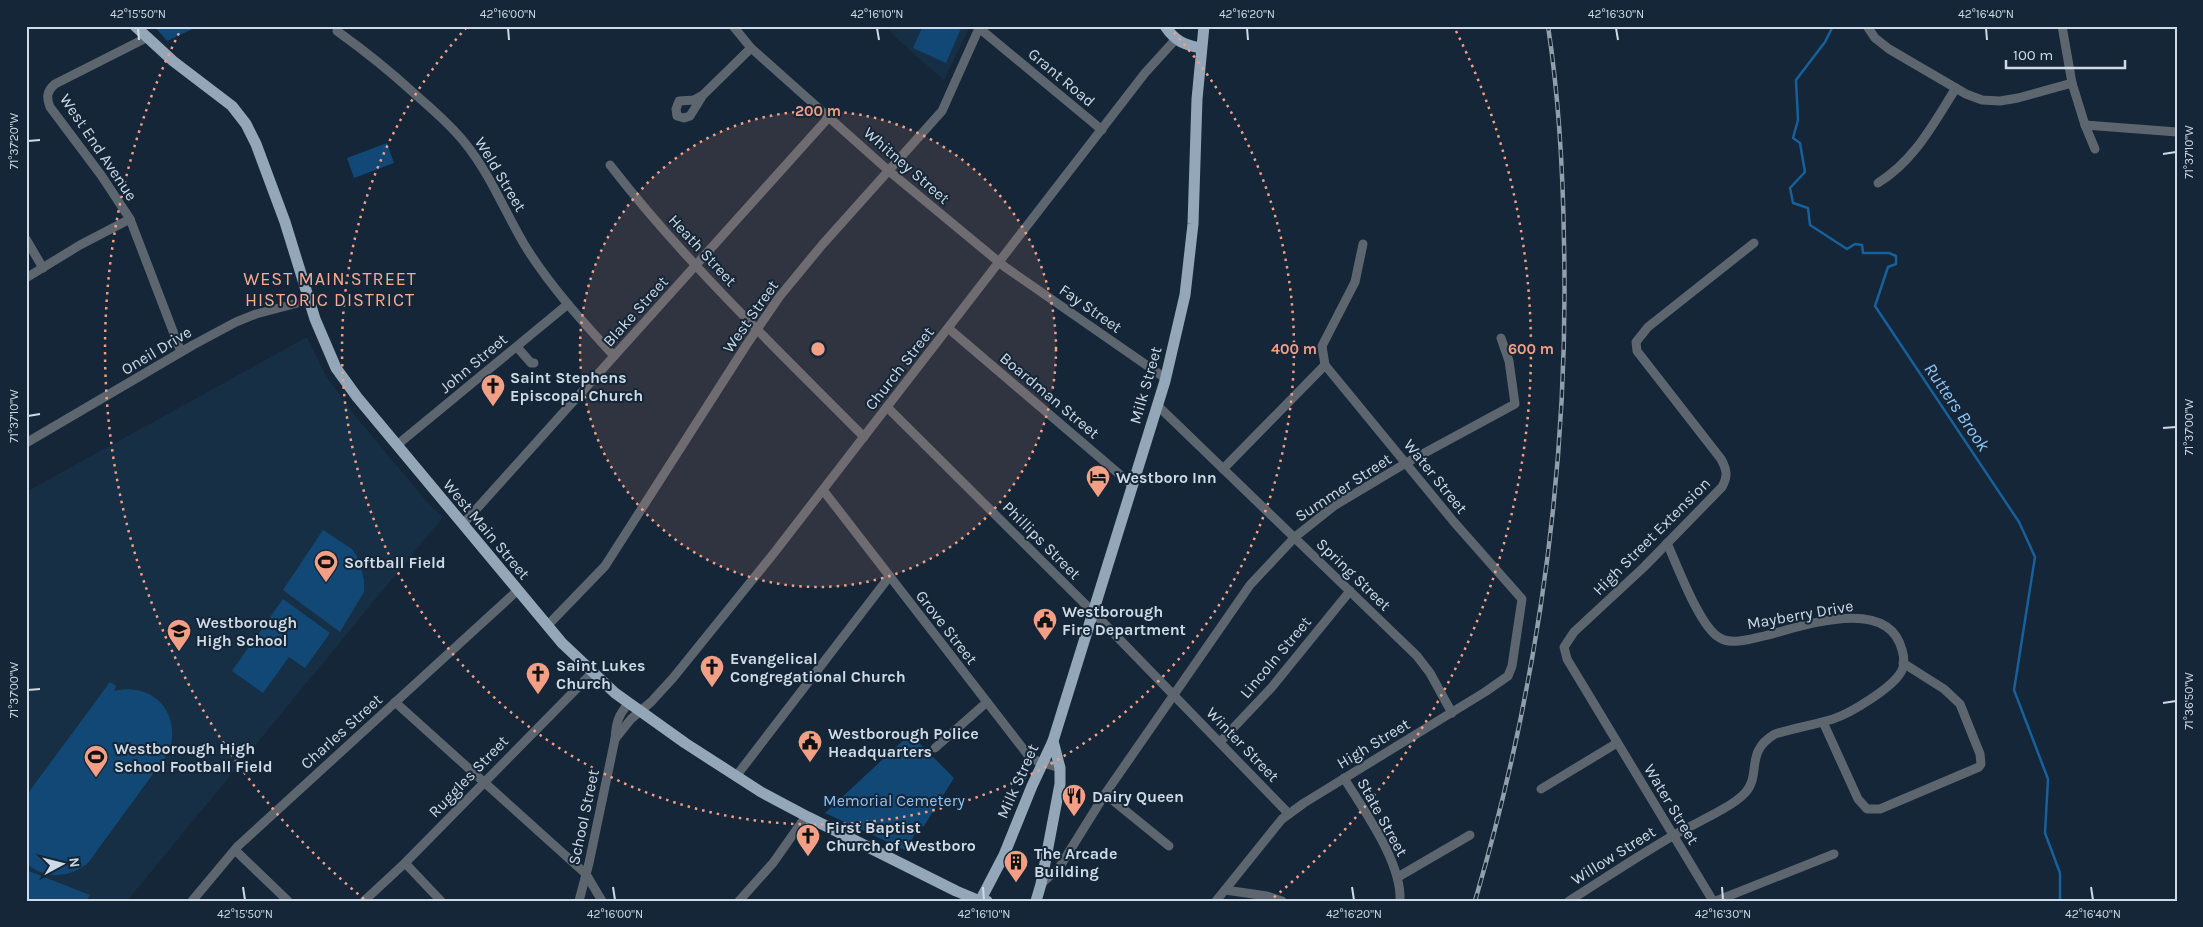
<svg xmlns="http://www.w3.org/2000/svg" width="2203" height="927" font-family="Karla,sans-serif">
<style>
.built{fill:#172f45}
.green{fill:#114876}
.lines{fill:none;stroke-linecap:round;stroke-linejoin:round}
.stream{stroke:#17609b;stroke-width:2.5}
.minor{stroke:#5d666f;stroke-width:9}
.major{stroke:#94a7b9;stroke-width:11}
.rail-casing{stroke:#919fac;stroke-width:4.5}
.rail{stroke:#142637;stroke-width:2.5;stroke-dasharray:8;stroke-linecap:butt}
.ticks{fill:none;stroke:#cedae5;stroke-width:2}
.ring{fill:none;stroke:#f39f85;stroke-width:2.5;stroke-dasharray:2.5 5}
.labels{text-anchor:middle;stroke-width:4;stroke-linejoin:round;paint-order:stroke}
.street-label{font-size:16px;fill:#cedae5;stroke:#142637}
.poi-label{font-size:16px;font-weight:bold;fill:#cedae5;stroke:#142637;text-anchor:start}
.park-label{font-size:16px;fill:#91c4f5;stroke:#142637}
.neighbourhood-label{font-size:18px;letter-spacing:1px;fill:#fcac94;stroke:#142637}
.water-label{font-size:18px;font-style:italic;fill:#92c5f6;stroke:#142637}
.centre{fill:#f39f85;stroke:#142637;stroke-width:2.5}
.ring-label{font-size:15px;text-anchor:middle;font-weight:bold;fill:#f39f85;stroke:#142637;stroke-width:4;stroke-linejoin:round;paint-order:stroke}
.neatline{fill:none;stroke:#cedae5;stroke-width:2}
.ticks-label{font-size:12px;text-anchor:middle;fill:#cedae5}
</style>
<rect width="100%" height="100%" fill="#142637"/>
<g class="built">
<polygon points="887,26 970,26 944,80 894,36"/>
<polygon points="307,337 326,376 356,417 429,504 443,517 127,901 26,901 26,492"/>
</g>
<g class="green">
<polygon points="154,26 199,26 167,41"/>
<polygon points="923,26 962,26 946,63 913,48"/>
<polygon points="387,143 394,163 354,178 347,158"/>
<polygon points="323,530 352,549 358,558 364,580 364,592 340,632 283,590"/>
<polygon points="283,599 330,633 305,668 289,657 263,693 232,671"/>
<path d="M110 682 116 686 114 691C154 681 182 714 169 752L88 863C69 878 45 880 26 863V796Z"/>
<polygon points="910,734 954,778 924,826 917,829 907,851 825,813"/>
<polygon points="26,870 90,895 86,901 26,901"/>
</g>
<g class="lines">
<polyline class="stream" points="1833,26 1825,42 1796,80 1798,120 1793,138 1800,143 1805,172 1790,188 1793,203 1808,208 1810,225 1847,249 1855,244 1862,245 1863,253 1889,253 1896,256 1896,264 1888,267 1875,306 2019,522 2035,557 2014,690 2048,779 2045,833 2060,873 2060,901"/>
<g class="minor">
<polyline points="733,26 751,48 889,171 1005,267 1165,378"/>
<polyline points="1867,26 1875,38 1889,49 1966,94 1982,100 2000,101 2018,98 2072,83"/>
<polyline points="2062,26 2072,83 2085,125 2095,149"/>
<polyline points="979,28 1102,130"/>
<path d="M337 31C365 51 391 72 416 95 433 110 451 125 465 143 490 174 504 210 524 244 549 285 582 321 614 356"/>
<path d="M146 38 55 84C47 91 46 97 50 107L101 175 130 219 181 352"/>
<polyline points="703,95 690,116 684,118 677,116 676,109 679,101 694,100 703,95 751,48"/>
<polyline points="2085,125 2177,132"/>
<path d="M610 165C686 263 777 349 864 437"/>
<path d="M1878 183C1915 160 1933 124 1956 88"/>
<polyline points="26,239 43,268"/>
<polyline points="26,278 80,245 130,219"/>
<polyline points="948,328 1132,485"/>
<polyline points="517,347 531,363 534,363"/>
<polyline points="1325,365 1322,346 1355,282 1363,244"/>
<polyline points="1157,405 1417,656 1430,673 1452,713"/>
<polyline points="887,407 1093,612 1289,814"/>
<polyline points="26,443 193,345 236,322 256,314 309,300"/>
<polyline points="397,445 568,304"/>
<polyline points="1223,469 1325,365"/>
<polyline points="823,490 1028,755 1037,761 1060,768"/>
<polyline points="463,524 829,117"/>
<polyline points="547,626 605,566 747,344 780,296 822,245 942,111 980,26"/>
<polyline points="395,702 586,874 602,901"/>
<polyline points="1823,722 1858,799 1867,809 1880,809 1979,767 1981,764 1980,754 1960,704 1944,689 1903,663"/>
<polyline points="615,739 631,719 651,702 673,678 774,553 1145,73 1175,40"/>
<polyline points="1220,742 1272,687 1350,591"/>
<polyline points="935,748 987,702"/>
<polyline points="737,775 889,577"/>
<path d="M1344 778C1364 811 1402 862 1400 901"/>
<polyline points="1541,789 1617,743"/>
<polyline points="1105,794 1169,846"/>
<polyline points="235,850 288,901"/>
<polyline points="405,863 441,901"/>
<polyline points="1398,877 1470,835"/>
<polyline points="1041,884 1059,868 1105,794 1250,585 1295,537 1334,506 1406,463 1515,404 1509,361 1501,338"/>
<polyline points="1225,890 1267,896 1282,901"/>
<polyline points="192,901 238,846 518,590"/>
<polyline points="364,901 405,863 592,673"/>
<path d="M579 901 589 863 615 739C616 723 618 715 629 703"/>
<polyline points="739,901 773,863 806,816"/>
<polyline points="1216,901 1282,819 1304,803 1485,692 1508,676 1512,666 1522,599 1454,522 1325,365"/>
<path d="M1569 901C1604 879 1639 855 1676 834 1695 823 1731 808 1745 793 1762 775 1744 752 1775 734 1794 728 1814 725 1833 719 1851 713 1892 688 1901 672 1905 666 1904 656 1902 650 1888 594 1801 627 1764 636 1751 639 1732 645 1720 638 1700 628 1677 565 1667 543"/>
<path d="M1713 901 1567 659 1564 647 1574 632 1644 567 1722 487C1728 476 1727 470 1721 459L1637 351 1636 342 1648 327 1754 243"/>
<polyline points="1716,901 1834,854"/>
</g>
<g class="major">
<polyline points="135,26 173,61 232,106 246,124 256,144 285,222 315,319 336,368 357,397 562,643 615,693 685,743 761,792 808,817 956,891 980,901 987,901"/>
<path d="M1165 26C1175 41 1184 45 1201 48"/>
<polyline points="980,901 1004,855 1032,786 1053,741 1165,381 1185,295 1193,224 1197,99 1204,26"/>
<polyline points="1036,901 1041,884 1060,784 1060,768 1053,741"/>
</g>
<defs>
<path id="rail" d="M1475 901C1538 687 1569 466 1564 243 1563 171 1559 98 1548 26"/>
</defs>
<use href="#rail" class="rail-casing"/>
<use href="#rail" class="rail"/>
</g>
<path class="ticks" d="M138 28 139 40M508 28 509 40M877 28 879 40M1247 28 1248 40M1616 28 1618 40M1986 28 1987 40M28 141 40 140M2163 154 2176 152M28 416 40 414M2163 428 2176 427M28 690 40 689M2163 703 2176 701M243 887 245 900M613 887 615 900M983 887 984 900M1352 887 1354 900M1722 887 1723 900M2091 887 2093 900"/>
<circle cx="818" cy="349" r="238" fill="#f39f85" fill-opacity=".12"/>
<g class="ring">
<circle cx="818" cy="349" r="238"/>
<path d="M1169 27A476 476 0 1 1 467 27"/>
<path d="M364 899A713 713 0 0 1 180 31M1456 31A713 713 0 0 1 1272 899"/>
</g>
<defs>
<symbol id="church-pin" viewBox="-11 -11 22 30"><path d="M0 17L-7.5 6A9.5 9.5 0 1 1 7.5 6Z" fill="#f39f85" stroke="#142637"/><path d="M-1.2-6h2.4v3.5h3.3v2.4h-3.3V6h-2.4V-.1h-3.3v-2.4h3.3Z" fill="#111"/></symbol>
<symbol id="hotel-pin" viewBox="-11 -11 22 30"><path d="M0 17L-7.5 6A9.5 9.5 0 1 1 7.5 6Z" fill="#f39f85" stroke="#142637"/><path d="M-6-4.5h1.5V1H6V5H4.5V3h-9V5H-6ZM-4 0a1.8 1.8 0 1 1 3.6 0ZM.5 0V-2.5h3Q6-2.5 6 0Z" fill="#111"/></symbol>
<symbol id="stadium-pin" viewBox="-11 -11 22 30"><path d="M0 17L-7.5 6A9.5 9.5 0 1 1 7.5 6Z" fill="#f39f85" stroke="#142637"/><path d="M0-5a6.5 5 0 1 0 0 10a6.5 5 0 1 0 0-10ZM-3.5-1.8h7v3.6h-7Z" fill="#111"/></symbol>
<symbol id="civic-pin" viewBox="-11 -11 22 30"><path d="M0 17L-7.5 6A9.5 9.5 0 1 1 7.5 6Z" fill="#f39f85" stroke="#142637"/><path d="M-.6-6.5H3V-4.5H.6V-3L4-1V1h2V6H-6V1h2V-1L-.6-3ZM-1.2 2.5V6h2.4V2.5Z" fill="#111"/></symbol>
<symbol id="school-pin" viewBox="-11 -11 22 30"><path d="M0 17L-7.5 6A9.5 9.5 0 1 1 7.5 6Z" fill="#f39f85" stroke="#142637"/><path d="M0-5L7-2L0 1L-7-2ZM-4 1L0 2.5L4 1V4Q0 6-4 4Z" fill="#111"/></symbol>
<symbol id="restaurant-pin" viewBox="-11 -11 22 30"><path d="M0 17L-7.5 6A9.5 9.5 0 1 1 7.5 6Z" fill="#f39f85" stroke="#142637"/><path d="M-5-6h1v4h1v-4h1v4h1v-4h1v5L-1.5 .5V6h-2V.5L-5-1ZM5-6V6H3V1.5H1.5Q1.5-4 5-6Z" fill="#111"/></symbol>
<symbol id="building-pin" viewBox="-11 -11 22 30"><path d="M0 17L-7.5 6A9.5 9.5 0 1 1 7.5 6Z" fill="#f39f85" stroke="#142637"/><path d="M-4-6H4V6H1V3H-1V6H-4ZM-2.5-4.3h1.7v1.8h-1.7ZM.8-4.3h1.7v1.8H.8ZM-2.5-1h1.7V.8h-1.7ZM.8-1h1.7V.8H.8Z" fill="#111"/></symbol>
</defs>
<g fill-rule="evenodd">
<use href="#church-pin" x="479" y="372" width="28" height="38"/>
<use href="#hotel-pin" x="1084" y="463" width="28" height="38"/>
<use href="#stadium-pin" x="312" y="548" width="28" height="38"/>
<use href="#civic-pin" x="1031" y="606" width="28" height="38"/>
<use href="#school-pin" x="165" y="617" width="28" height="38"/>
<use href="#church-pin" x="698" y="653" width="28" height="38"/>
<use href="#church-pin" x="524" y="660" width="28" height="38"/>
<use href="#civic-pin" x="796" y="728" width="28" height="38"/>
<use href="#stadium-pin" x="82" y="743" width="28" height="38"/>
<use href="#restaurant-pin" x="1060" y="782" width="28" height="38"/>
<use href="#church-pin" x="794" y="822" width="28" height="38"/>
<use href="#building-pin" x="1002" y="848" width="28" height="38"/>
</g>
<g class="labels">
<g class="street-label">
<text transform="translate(1062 77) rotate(40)" y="6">Grant Road</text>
<text transform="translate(99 147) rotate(56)" y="6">West End Avenue</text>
<text transform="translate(907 165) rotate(41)" y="6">Whitney Street</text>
<text transform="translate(501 174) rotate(59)" y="6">Weld Street</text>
<text transform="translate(703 250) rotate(47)" y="6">Heath Street</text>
<text transform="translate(1091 308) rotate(35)" y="6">Fay Street</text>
<text transform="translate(635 311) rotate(-48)" y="6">Blake Street</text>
<text transform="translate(750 316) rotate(-55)" y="6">West Street</text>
<text transform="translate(156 350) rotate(-31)" y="6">Oneil Drive</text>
<text transform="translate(473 363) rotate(-40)" y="6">John Street</text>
<text transform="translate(899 368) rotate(-52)" y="6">Church Street</text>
<text transform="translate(1145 385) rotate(-74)" y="6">Milk Street</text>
<text transform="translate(1050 395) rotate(40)" y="6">Boardman Street</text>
<text transform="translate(1436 476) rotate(51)" y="6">Water Street</text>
<text transform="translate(1343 487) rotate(-33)" y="6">Summer Street</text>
<text transform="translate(487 529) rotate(50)" y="6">West Main Street</text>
<text transform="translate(1651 536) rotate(-45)" y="6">High Street Extension</text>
<text transform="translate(1042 540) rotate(45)" y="6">Phillips Street</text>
<text transform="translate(1354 574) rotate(44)" y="6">Spring Street</text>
<text transform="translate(1800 614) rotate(-10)" y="6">Mayberry Drive</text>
<text transform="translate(947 627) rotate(52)" y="6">Grove Street</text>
<text transform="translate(1275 657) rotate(-50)" y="6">Lincoln Street</text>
<text transform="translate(341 731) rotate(-42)" y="6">Charles Street</text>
<text transform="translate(1373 743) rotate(-31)" y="6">High Street</text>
<text transform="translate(1243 744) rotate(46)" y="6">Winter Street</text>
<text transform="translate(468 776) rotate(-46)" y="6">Ruggles Street</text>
<text transform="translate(1017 781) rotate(-66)" y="6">Milk Street</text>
<text transform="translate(1672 804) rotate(59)" y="6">Water Street</text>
<text transform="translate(583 817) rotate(-78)" y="6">School Street</text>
<text transform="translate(1383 817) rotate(61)" y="6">State Street</text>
<text transform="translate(1613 855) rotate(-32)" y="6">Willow Street</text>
</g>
<g class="poi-label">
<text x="510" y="383">Saint Stephens<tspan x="510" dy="18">Episcopal Church</tspan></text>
<text x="1116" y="483">Westboro Inn</text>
<text x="344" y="568">Softball Field</text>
<text x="1062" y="617">Westborough<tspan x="1062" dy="18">Fire Department</tspan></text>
<text x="196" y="628">Westborough<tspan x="196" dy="18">High School</tspan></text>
<text x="730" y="664">Evangelical<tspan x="730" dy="18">Congregational Church</tspan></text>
<text x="556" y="671">Saint Lukes<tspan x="556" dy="18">Church</tspan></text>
<text x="828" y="739">Westborough Police<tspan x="828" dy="18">Headquarters</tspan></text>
<text x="114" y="754">Westborough High<tspan x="114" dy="18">School Football Field</tspan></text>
<text x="1092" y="802">Dairy Queen</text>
<text x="826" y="833">First Baptist<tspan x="826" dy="18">Church of Westboro</tspan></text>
<text x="1034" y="859">The Arcade<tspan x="1034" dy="18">Building</tspan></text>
</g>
<g class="park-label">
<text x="894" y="806">Memorial Cemetery</text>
</g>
<g class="neighbourhood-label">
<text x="330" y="285">WEST MAIN STREET<tspan x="330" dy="21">HISTORIC DISTRICT</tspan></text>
</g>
<g class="water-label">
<text transform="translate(1957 407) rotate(56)" y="6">Rutters Brook</text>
</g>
</g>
<circle cx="818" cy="349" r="8" class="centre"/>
<g class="ring-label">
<text x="818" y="116">200 m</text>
<text x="1294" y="354">400 m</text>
<text x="1531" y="354">600 m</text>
</g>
<rect width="2203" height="927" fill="none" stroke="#142637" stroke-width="55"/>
<g transform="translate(62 864) rotate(83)" stroke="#142637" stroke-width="4" paint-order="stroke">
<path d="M0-4L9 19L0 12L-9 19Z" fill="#cedae5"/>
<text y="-8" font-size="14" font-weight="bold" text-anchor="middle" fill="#cedae5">N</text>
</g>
<path d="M2006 60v8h119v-8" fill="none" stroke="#cedae5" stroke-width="2.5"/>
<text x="2013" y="60" font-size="15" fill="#cedae5" stroke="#142637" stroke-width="4" paint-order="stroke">100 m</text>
<rect x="28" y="28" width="2148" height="872" class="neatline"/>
<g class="ticks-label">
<text x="138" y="18">42°15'50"N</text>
<text x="508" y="18">42°16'00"N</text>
<text x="877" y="18">42°16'10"N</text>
<text x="1247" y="18">42°16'20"N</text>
<text x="1616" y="18">42°16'30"N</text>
<text x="1986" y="18">42°16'40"N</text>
<text transform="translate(14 141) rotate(-90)" y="4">71°37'20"W</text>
<text transform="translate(2189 152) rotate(-90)" y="4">71°37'10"W</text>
<text transform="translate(14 416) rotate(-90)" y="4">71°37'10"W</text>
<text transform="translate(2189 427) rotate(-90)" y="4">71°37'00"W</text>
<text transform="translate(14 690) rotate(-90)" y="4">71°37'00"W</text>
<text transform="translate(2189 701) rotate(-90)" y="4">71°36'50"W</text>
<text x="245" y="918">42°15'50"N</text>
<text x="615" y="918">42°16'00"N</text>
<text x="984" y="918">42°16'10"N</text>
<text x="1354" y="918">42°16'20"N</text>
<text x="1723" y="918">42°16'30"N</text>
<text x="2093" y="918">42°16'40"N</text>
</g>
</svg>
